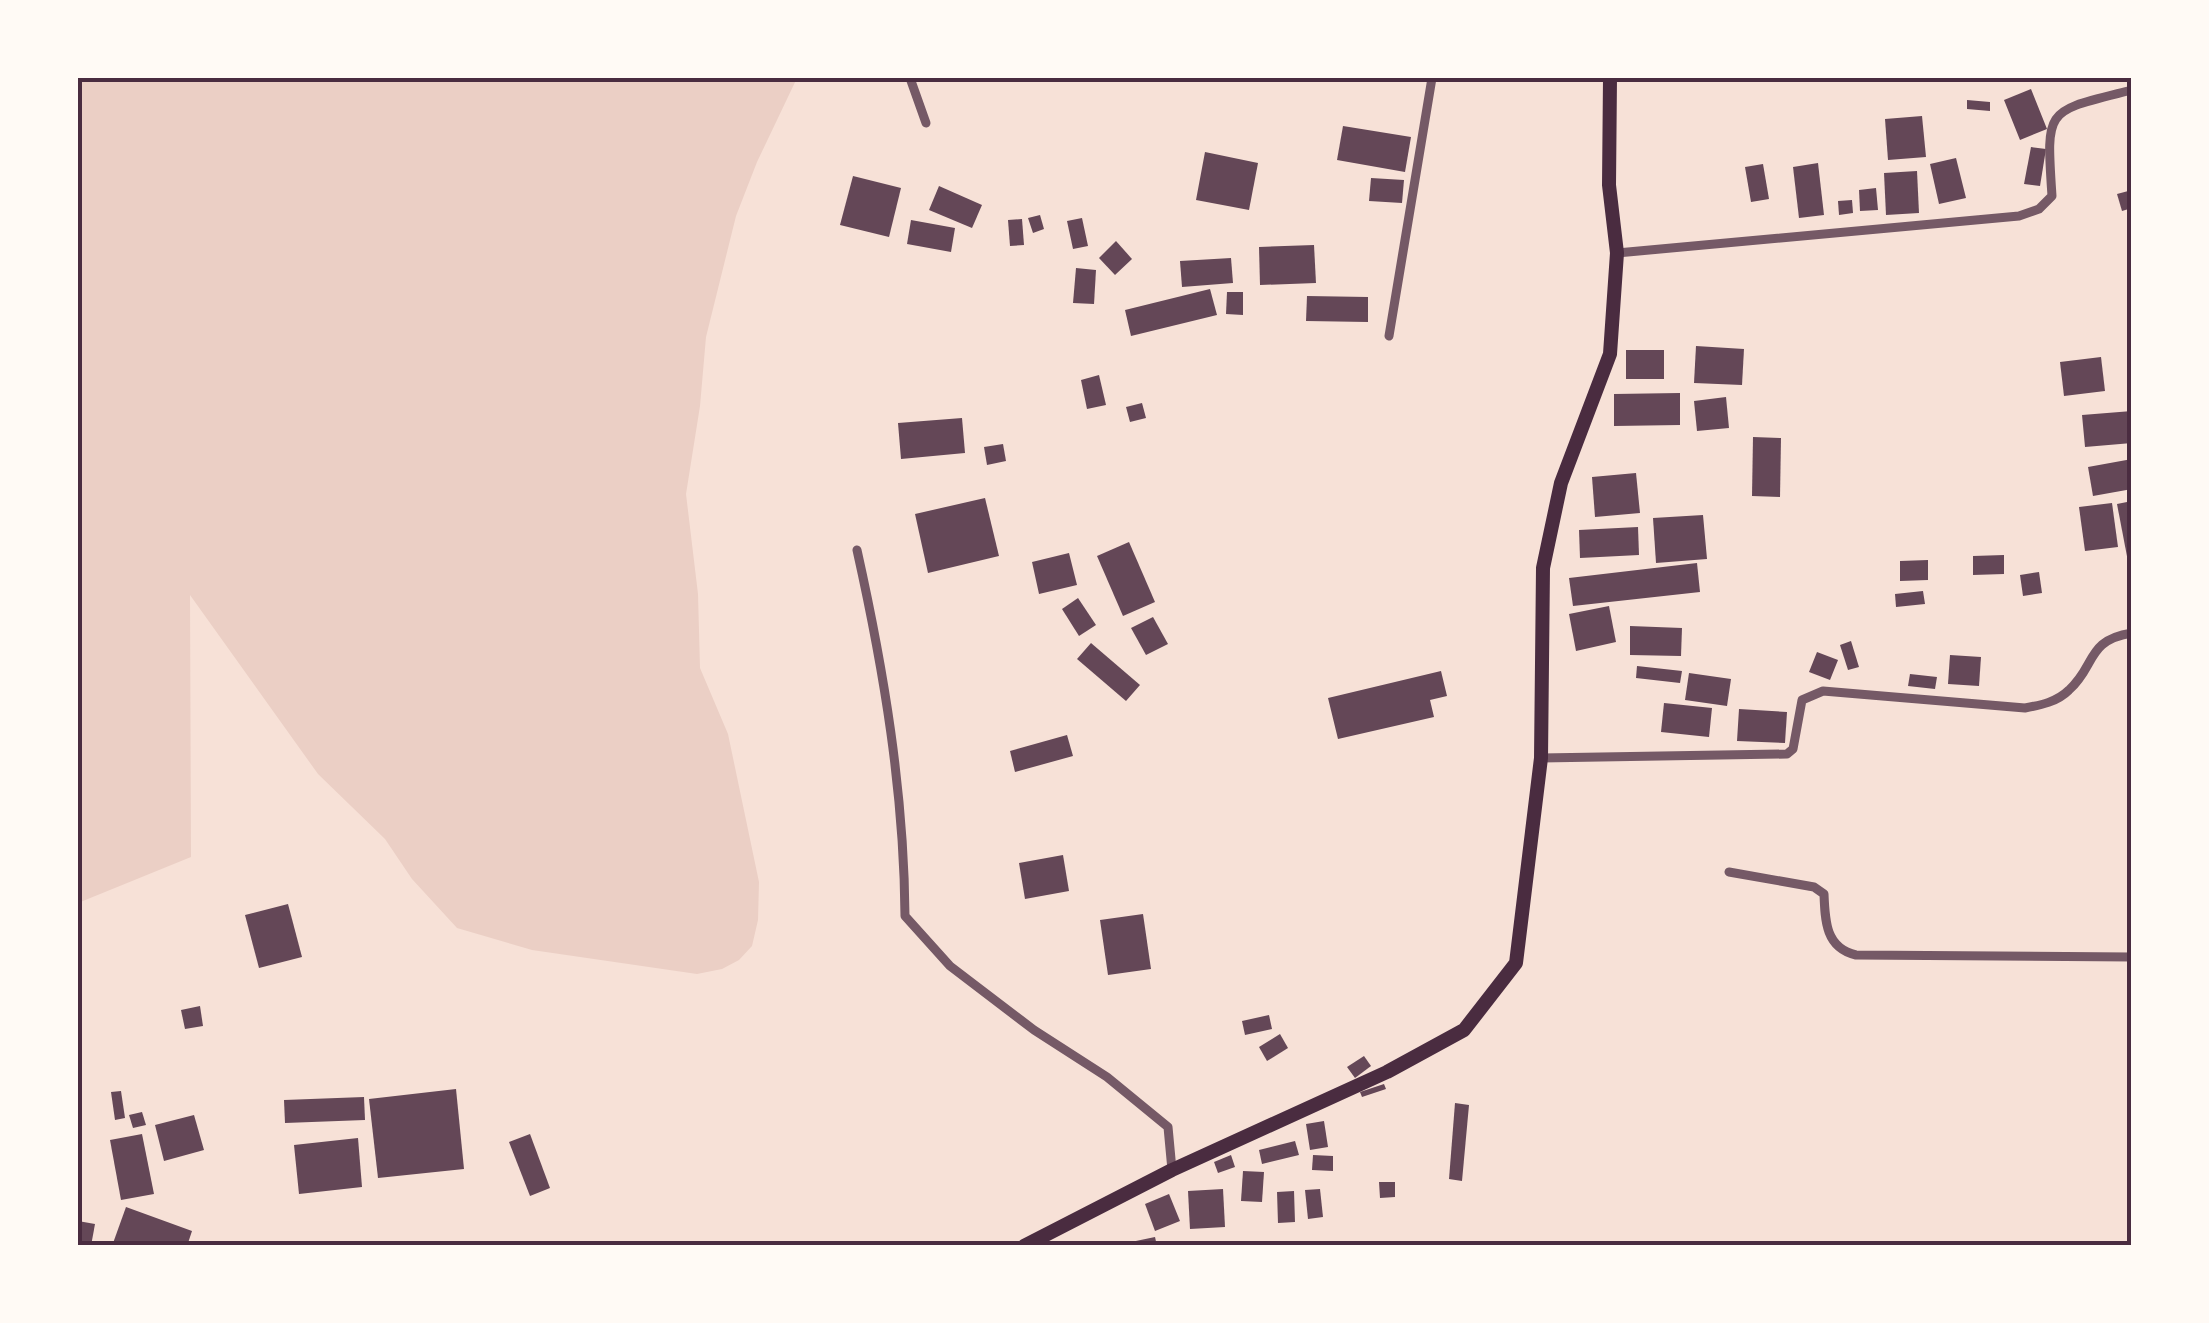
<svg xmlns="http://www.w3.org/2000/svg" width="2209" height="1323" font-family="'Noto Sans',sans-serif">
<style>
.green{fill:#ebcfc5}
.building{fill:#644757}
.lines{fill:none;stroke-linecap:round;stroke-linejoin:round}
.minor{stroke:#755966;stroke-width:9}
.trunk{stroke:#4a2c40;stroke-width:14}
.neatline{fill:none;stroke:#4a2c40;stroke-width:4}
</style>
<rect width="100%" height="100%" fill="#f7e1d7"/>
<polygon class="green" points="78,78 797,78 757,162 736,216 706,337 700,406 686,494 698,594 700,668 728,734 759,882 758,920 752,946 739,960 722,969 697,974 532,950 457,928 412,879 385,839 318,774 190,595 191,857 78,903"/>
<g class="building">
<polygon points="2031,89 2047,129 2020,140 2004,100"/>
<polygon points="1967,100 1990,102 1990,111 1967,109"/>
<polygon points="1922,116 1926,157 1888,160 1885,119"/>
<polygon points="1343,126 1411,137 1405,172 1337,160"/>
<polygon points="2031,147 2046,149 2040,186 2024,184"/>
<polygon points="1205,152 1258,163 1249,210 1196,200"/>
<polygon points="1956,158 1966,198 1939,204 1930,164"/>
<polygon points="1818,163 1824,215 1799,218 1793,167"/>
<polygon points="1763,164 1769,199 1751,202 1745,167"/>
<polygon points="1917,171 1919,213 1886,215 1884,173"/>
<polygon points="853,176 901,188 889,237 840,225"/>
<polygon points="1371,178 1404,180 1402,203 1369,201"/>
<polygon points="939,186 982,205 972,228 929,210"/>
<polygon points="1876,188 1878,210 1860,211 1859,190"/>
<polygon points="2132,190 2132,208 2122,211 2117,194"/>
<polygon points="1852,200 1853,213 1839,215 1838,201"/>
<polygon points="1040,215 1044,229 1033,233 1028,218"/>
<polygon points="1082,218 1088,246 1073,249 1067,221"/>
<polygon points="1022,219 1024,245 1010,246 1008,220"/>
<polygon points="911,220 955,228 951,252 907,244"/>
<polygon points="1116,241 1132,259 1115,275 1099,258"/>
<polygon points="1314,245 1316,283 1260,285 1259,247"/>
<polygon points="1231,258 1233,283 1182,287 1180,261"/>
<polygon points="1076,268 1096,270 1094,304 1073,303"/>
<polygon points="1210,289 1217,315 1131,336 1125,310"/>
<polygon points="1227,292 1243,292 1243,315 1226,314"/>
<polygon points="1307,296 1368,297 1368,322 1306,321"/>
<polygon points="1696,346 1744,349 1742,385 1694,383"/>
<rect x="1626" y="350" width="38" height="29"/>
<polygon points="2101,357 2105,391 2064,396 2060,362"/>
<polygon points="1099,375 1106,405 1087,409 1081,380"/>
<polygon points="1680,393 1680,425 1614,426 1614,394"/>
<polygon points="1726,397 1729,428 1697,431 1694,401"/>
<polygon points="1142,403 1146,418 1130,422 1126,407"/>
<polygon points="2132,411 2132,443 2085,447 2082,415"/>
<polygon points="962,418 965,453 901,459 898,423"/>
<polygon points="1753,437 1781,438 1780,497 1752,496"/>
<polygon points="1003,444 1006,461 987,465 984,447"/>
<polygon points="2132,459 2132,489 2093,496 2088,467"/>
<polygon points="1636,473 1640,513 1595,517 1592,477"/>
<polygon points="985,498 999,556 928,573 915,514"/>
<polygon points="2132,501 2132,571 2130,572 2117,504"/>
<polygon points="2112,503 2118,547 2085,551 2079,507"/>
<polygon points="1703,515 1707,559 1656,563 1653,518"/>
<polygon points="1638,527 1639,555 1580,558 1579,530"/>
<polygon points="1129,542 1155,602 1123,616 1097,556"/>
<polygon points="1069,553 1077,585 1039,594 1032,562"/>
<polygon points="2004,555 2004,574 1973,575 1973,556"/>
<polygon points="1928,560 1928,580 1900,581 1900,561"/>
<polygon points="1697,563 1700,592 1573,606 1569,578"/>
<polygon points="2039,572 2042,593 2023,596 2020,575"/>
<polygon points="1923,591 1925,604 1896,607 1895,594"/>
<polygon points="1078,598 1096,625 1079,636 1062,609"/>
<polygon points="1609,606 1616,642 1576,651 1569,614"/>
<polygon points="1153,617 1168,644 1146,655 1131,628"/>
<polygon points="1630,626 1682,628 1681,656 1630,655"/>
<polygon points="1851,641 1859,667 1848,670 1840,645"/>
<polygon points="1091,643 1140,685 1126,701 1077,659"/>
<polygon points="1817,652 1838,660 1830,680 1809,672"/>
<polygon points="1950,655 1981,657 1979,686 1948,684"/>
<polygon points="1637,666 1682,671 1680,683 1636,678"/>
<polygon points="1441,671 1447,696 1430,700 1434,717 1338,739 1328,698"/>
<polygon points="1689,673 1731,679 1727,706 1685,700"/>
<polygon points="1910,674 1937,677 1935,689 1908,686"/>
<polygon points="1664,703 1712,708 1709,737 1661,732"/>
<polygon points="1739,709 1787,712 1785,743 1737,741"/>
<polygon points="1067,735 1073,756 1015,772 1010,751"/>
<polygon points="1063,855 1069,891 1025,899 1019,863"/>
<polygon points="288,904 302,957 259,968 245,915"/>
<polygon points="1143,914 1151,969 1108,975 1100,920"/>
<polygon points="200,1006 203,1026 185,1029 181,1010"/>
<polygon points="1269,1015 1272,1029 1245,1035 1242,1021"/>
<polygon points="1280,1034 1288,1048 1267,1061 1259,1047"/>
<polygon points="1364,1056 1371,1066 1355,1078 1347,1067"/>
<polygon points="1384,1084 1386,1089 1362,1097 1360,1092"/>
<polygon points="456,1089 464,1169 378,1178 369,1099"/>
<polygon points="121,1091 125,1118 115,1120 111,1092"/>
<polygon points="364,1097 365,1120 285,1123 284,1100"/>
<polygon points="1455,1103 1469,1105 1462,1181 1449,1179"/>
<polygon points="142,1112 146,1125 133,1128 129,1115"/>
<polygon points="194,1115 204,1150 164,1161 155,1125"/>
<polygon points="1324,1121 1328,1147 1310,1150 1306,1124"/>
<polygon points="142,1134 154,1194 121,1200 110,1140"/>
<polygon points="530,1134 550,1188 530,1196 509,1142"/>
<polygon points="358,1138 362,1187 299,1194 294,1145"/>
<polygon points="1295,1141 1299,1155 1262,1164 1259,1150"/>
<polygon points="1231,1155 1235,1167 1218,1173 1214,1162"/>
<polygon points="1313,1155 1333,1156 1333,1171 1312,1170"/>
<polygon points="1243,1171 1264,1172 1262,1202 1241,1201"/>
<polygon points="1379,1182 1395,1182 1395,1197 1380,1198"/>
<polygon points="1223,1189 1225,1227 1190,1229 1188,1191"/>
<polygon points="1320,1189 1323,1217 1308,1219 1305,1190"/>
<polygon points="1294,1191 1295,1222 1278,1223 1277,1192"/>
<polygon points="1169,1194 1180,1221 1155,1231 1145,1204"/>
<polygon points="126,1207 192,1231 187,1246 112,1246"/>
<polygon points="78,1221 95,1224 91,1246 78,1243"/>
<polygon points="1155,1237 1157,1246 1132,1246 1131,1242"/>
</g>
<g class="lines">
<g class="minor">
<polyline points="910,78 926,123"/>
<path d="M1617 253 2019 216 2039 209 2052 196C2046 106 2045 112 2132 90"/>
<polyline points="1389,336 1432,78"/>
<path d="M857 550C884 671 904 792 905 916L950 966 1034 1030 1107 1077 1168 1127 1172 1170"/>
<path d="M1541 758 1787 754 1793 749 1802 700 1823 691 2025 708C2041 705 2057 702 2069 690 2096 666 2086 640 2132 633"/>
<path d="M1729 872 1814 887 1824 894C1825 922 1826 948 1856 955L2132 957"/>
</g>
<polyline class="trunk" points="1024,1246 1172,1170 1387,1072 1464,1030 1516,963 1541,758 1543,568 1561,483 1610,354 1617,253 1609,185 1610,78"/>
</g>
<rect width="2209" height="1323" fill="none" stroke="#fffaf5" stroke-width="160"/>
<rect x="80" y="80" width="2049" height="1163" class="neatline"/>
</svg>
